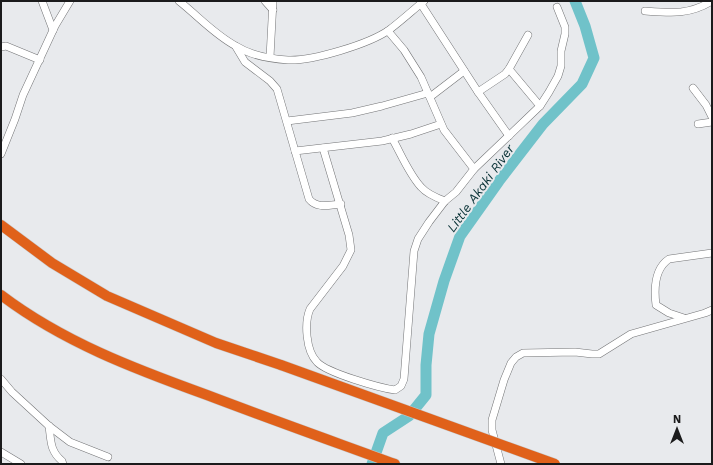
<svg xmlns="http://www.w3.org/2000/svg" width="713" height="465" font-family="'Work Sans',sans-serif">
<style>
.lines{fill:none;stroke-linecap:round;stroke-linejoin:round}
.river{stroke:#70c2c9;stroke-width:11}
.minor-casing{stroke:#737476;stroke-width:8}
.highway-casing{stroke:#c8c8c9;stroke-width:11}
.minor{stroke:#fff;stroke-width:7}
.highway{stroke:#e0611a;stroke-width:10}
.highway-bridge-casing{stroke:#c8c8c9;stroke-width:11;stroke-linecap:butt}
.highway-bridge{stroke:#e0611a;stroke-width:10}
.labels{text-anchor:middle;stroke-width:4;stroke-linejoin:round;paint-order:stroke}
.water-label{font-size:13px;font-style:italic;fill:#0a3337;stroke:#e8eaed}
</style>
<rect width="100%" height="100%" fill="#e8eaed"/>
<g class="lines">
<polyline class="river" points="372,464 383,433 409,416 426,395 426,365 429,334 444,281 460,236 499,181 543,124 582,84 594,58 585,26 575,1"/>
<defs>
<g id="minor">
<polyline points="42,1 53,30"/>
<path d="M179 1C198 16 215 35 236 46 250 55 272 59 288 60 313 61 369 44 389 30 401 21 413 10 424 1"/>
<polyline points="265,1 273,10"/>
<polyline points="421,4 478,92 509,136"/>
<path d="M645 11C671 13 689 15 712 1"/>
<polyline points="388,31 404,50 421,77 444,130 474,169"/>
<polyline points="1,47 6,46 40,60"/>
<path d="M236 47 245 62 270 81 277 89 309 199C317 209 329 205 341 204"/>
<polyline points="270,57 273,1"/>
<polyline points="509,69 540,106"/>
<polyline points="693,88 706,105 712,117"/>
<polyline points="478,92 505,74 509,69 528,35"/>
<polyline points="430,97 464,71"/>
<polyline points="287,121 352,113 382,106 428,93"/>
<polyline points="698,124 712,122"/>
<path d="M392 138C401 154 409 174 421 187 427 194 437 198 445 201"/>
<path d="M323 148 349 235 351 250 343 266 310 309C304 323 306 351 317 362 327 373 380 388 395 390L401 386 404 379 414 251 418 239 429 222 445 201 456 192 474 169 540 106 549 92 558 76 561 66V51L565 34V27L557 7"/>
<polyline points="295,151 382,141 411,134 441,124"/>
<polyline points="1,154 15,119 23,95 55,26 70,1"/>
<path d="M684 318 669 313 656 305C654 289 654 269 669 259L712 253"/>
<polyline points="1,379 12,392 49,426 70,442 108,457"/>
<path d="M49 426C51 441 50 451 62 461L63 464"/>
<polyline points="1,452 21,464"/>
<polyline points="501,464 492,430 492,420 504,380 511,363 516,357 523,353 575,352 592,354 599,354 631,334 705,313 712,310"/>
</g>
<g id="highway">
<polyline points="1,225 52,263 107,296 216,343 281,365"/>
<path d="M1 295C63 342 135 369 207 395 270 419 332 441 395 464"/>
</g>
</defs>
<use href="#minor" class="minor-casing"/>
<use href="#highway" class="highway-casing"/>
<use href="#minor" class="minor"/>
<use href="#highway" class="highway"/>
<defs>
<polyline id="highway-bridge" points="281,365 555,464"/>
</defs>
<use href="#highway-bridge" class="highway-bridge-casing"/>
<use href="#highway-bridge" class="highway-bridge"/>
</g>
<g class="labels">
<g class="water-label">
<text transform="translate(480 188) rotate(-54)" y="5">Little Akaki River</text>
</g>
</g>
<rect width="713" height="465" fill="none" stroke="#1b1b1c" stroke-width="4"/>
<g transform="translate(677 429)" stroke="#e8eaed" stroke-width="3" paint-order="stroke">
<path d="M0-3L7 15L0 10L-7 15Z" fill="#1b1b1c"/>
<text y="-6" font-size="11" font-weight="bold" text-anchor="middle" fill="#1b1b1c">N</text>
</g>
</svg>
